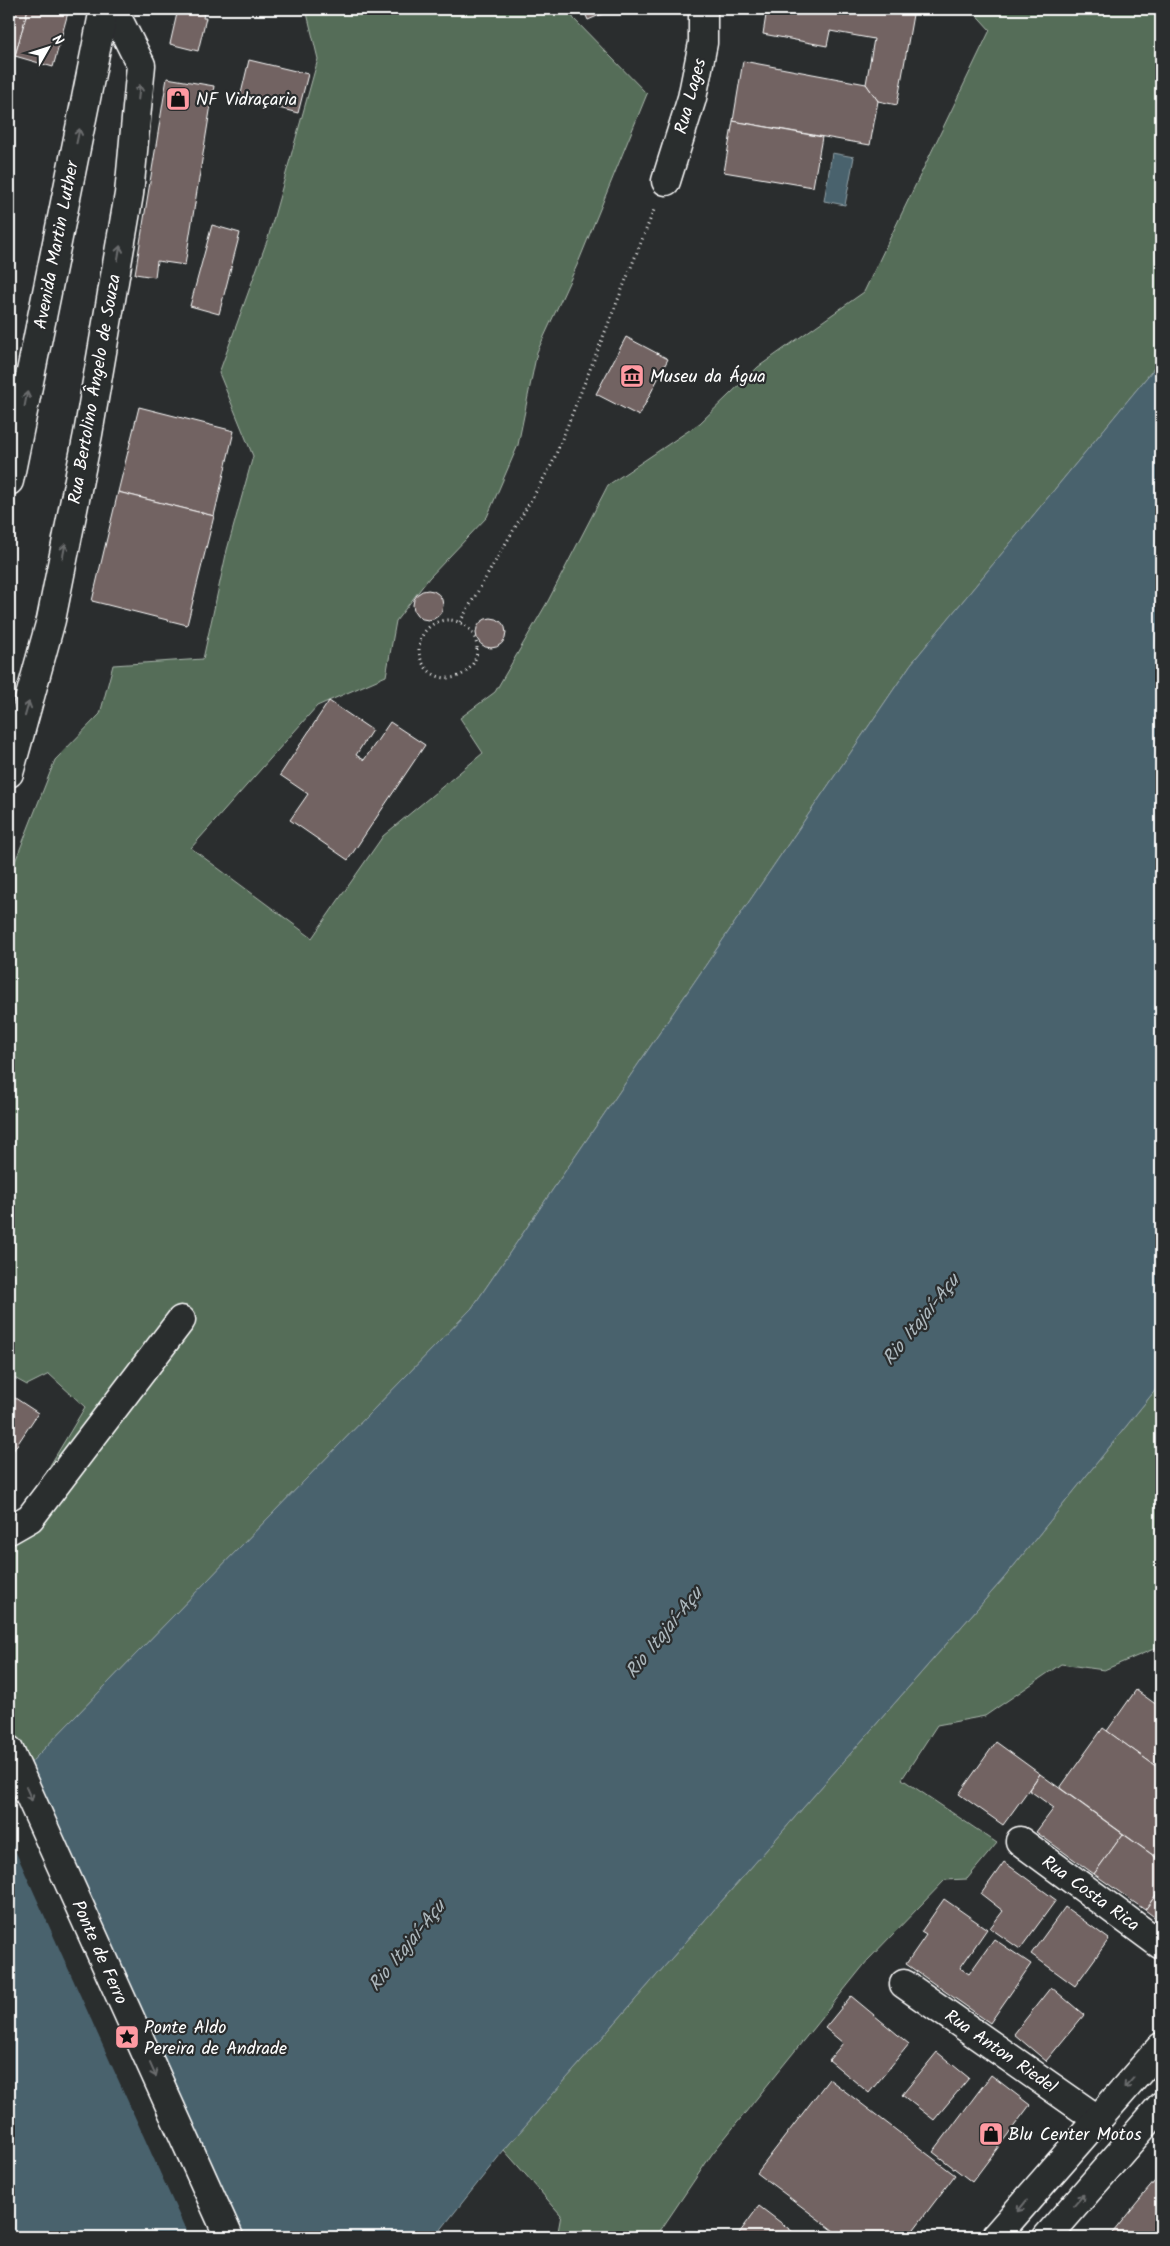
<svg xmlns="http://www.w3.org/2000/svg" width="1170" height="2246" font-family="Kalam,sans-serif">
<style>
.green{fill:#556d59;stroke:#aab6ac}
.water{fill:#49626d;stroke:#92a1a7}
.pier{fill:#2a2d2e}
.building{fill:#726462;stroke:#fff}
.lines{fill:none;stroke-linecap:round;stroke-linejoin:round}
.street-casing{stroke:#fff;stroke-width:31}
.secondary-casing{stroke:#fff;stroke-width:31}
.primary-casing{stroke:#fff;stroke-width:31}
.path{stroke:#fff;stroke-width:3;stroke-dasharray:1 4;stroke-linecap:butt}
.street{stroke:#2a2d2e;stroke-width:28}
.secondary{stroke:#2a2d2e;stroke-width:28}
.primary{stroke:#2a2d2e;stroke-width:28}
.oneway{stroke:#6a6c6d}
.labels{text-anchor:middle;stroke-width:4.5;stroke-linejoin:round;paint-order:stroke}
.street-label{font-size:18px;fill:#fff;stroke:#2a2d2e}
.poi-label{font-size:18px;fill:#fff;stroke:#2a2d2e;text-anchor:start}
.water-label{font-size:19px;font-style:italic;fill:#adb8bd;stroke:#2a2d2e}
</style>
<rect width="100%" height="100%" fill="#2a2d2e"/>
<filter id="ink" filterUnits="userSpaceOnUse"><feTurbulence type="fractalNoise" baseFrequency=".02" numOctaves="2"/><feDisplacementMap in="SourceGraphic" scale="10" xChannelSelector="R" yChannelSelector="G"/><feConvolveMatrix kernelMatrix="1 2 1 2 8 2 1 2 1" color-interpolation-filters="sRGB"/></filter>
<g filter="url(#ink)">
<g class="green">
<polygon points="306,9 568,9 574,19 647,94 578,263 537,352 518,445 487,517 429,578 396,621 386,676 317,706 191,848 312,938 383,836 483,753 460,718 495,692 548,601 608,485 700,423 758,367 864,292 990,30 971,9 1161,9 1161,360 911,664 472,1308 9,1785 9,1534 85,1407 49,1374 27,1385 9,1375 9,877 55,760 100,714 113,665 203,659 227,550 253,456 219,373 268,238 318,59"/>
<polygon points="1161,1383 1161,1646 1104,1670 1061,1664 985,1716 937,1725 902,1779 997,1843 967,1879 945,1880 868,1960 712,2154 656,2237 557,2237 561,2215 504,2150 1004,1578"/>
</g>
<g class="water">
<polygon points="832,153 854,157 845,205 824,201"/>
<polygon points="1161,360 1161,1383 1004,1578 504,2150 435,2237 9,2237 9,1785 472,1308 911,664"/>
</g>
<polygon class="pier" points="30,1760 245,2237 189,2237 9,1837 9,1782"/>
<g class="building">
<polygon points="9,9 28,9 15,56 9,54"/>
<polygon points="28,9 69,9 53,67 15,56"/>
<polygon points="178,9 205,9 203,18 206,18 198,51 170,44"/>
<polygon points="583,9 614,9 588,20"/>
<polygon points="767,9 914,9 897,105 878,101 866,84 874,39 830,31 827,46 763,34"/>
<polygon points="9,54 15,56 9,74"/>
<polygon points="249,60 308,74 298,113 240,98"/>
<polygon points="743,61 866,84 878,101 870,145 733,121"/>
<polygon points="167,78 214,86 185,265 157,261 155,277 135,274"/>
<polygon points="733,121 822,137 813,187 724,172"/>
<polygon points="212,225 240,233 219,314 190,306"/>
<polygon points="626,337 668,359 639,416 596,394"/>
<polygon points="139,407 234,431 214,516 118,492"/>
<polygon points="118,492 214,516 187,625 92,601"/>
<circle cx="428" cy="605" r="15"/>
<circle cx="491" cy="633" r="15"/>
<polygon points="329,701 372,730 356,755 364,760 390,722 425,745 348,860 290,820 308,794 280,775"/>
<polygon points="9,1394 38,1413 9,1457"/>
<polygon points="1136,1690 1161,1708 1161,1770 1107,1731"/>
<polygon points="1103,1728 1161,1770 1161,1861 1060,1788"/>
<polygon points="996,1742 1040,1774 1003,1825 959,1794"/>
<polygon points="1040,1774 1123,1834 1094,1874 1036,1832 1054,1808 1029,1790"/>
<polygon points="1123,1834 1161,1861 1161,1888 1145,1910 1094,1874"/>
<polygon points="1004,1862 1056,1900 1020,1949 990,1928 1003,1911 981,1894"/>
<polygon points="1161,1888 1161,1922 1145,1910"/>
<polygon points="944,1899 987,1929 960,1968 969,1974 994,1939 1031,1964 990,2023 906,1964 926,1935 921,1932"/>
<polygon points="1065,1907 1109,1939 1075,1986 1031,1954"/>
<polygon points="1051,1987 1084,2015 1046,2061 1014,2034"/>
<polygon points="851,1996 909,2044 869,2093 829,2060 843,2043 825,2028"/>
<polygon points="937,2052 969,2078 934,2120 902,2095"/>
<polygon points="991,2075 1030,2105 972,2182 933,2152"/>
<polygon points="829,2079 955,2175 908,2237 842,2237 757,2173"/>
<polygon points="1161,2174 1161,2237 1109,2237 1139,2200"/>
<polygon points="759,2206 797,2235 795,2237 737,2236"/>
</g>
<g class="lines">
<defs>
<g id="street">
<polyline points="666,181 692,98 703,43 703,9"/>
<polyline points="9,773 51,620 88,434 129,194 141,65 121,25 103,13"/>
<polyline points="9,1530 30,1518 181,1320"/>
<polyline points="1020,1841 1161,1945"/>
<polyline points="904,1984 1097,2119"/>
</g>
<polyline id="secondary" points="9,1750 229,2237"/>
<g id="primary">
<polyline points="9,481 104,9"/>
<polyline points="995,2237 1161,2047"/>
<polyline points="1047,2237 1161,2106"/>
</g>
</defs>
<use href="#street" class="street-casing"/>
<use href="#secondary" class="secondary-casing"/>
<use href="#primary" class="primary-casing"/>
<g class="path">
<circle cx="448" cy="649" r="29"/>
<polyline points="460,622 552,464 654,210"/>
</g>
<use href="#street" class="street"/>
<use href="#secondary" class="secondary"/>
<use href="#primary" class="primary"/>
</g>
<defs><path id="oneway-shaft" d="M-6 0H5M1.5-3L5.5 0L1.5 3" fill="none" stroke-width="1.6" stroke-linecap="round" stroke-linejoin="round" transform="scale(1.25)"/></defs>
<g class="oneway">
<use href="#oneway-shaft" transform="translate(139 92) rotate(-84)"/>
<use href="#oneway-shaft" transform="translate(78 136) rotate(-78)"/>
<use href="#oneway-shaft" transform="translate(119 253) rotate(-80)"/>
<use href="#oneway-shaft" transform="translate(26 399) rotate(-79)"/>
<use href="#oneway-shaft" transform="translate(64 551) rotate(-79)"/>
<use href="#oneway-shaft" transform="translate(27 709) rotate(-74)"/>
<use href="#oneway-shaft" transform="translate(29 1794) rotate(66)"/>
<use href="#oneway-shaft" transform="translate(153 2070) rotate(66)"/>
<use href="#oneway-shaft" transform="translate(1129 2083) rotate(132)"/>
<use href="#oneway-shaft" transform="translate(1079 2200) rotate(-49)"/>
<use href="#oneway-shaft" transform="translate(1022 2206) rotate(130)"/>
</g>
</g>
<defs>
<symbol id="shop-square" viewBox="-11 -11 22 22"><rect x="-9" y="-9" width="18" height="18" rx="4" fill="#ff9aa2" stroke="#2a2d2e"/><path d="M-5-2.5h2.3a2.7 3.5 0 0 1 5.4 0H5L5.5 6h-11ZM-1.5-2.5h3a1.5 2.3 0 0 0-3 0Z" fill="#111"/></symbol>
<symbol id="museum-square" viewBox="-11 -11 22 22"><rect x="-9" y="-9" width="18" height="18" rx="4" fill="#ff9aa2" stroke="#2a2d2e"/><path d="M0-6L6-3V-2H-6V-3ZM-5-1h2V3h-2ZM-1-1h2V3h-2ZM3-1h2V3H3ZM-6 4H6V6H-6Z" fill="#111"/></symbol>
<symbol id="sight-square" viewBox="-11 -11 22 22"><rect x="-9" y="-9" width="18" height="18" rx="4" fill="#ff9aa2" stroke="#2a2d2e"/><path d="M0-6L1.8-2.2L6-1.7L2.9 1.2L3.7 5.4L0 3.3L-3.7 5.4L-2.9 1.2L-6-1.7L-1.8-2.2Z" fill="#111"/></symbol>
</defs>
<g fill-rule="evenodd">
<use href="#shop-square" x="164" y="85" width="28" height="28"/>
<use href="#museum-square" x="618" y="362" width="28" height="28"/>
<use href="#sight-square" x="113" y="2023" width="28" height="28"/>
<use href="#shop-square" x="977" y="2120" width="28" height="28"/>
</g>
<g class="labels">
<g class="street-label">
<text transform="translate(690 96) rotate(-75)" y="6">Rua Lages</text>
<text transform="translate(56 245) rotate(-79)" y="6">Avenida Martin Luther</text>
<text transform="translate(94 389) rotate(-80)" y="6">Rua Bertolino Ângelo de Souza</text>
<text transform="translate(1091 1893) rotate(36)" y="6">Rua Costa Rica</text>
<text transform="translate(100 1952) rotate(66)" y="6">Ponte de Ferro</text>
<text transform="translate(1001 2051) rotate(35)" y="6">Rua Anton Riedel</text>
</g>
<g class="poi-label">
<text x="196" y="105">NF Vidraçaria</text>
<text x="650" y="382">Museu da Água</text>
<text x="144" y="2033">Ponte Aldo<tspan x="144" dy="21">Pereira de Andrade</tspan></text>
<text x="1008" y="2140">Blu Center Motos</text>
</g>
<g class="water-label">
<text transform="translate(920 1319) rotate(-51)" y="7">Rio Itajaí-Açu</text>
<text transform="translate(663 1632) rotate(-51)" y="7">Rio Itajaí-Açu</text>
<text transform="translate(406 1945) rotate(-51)" y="7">Rio Itajaí-Açu</text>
</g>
</g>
<rect width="1170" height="2246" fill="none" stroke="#2a2d2e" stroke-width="30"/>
<rect x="15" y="15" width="1140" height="2216" fill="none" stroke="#fff" stroke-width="2" filter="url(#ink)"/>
<g transform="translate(48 48) rotate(51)" stroke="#2a2d2e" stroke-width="4" paint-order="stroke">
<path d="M0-4L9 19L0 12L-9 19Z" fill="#ffffff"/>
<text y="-8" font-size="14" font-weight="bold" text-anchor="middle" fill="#ffffff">N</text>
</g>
</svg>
